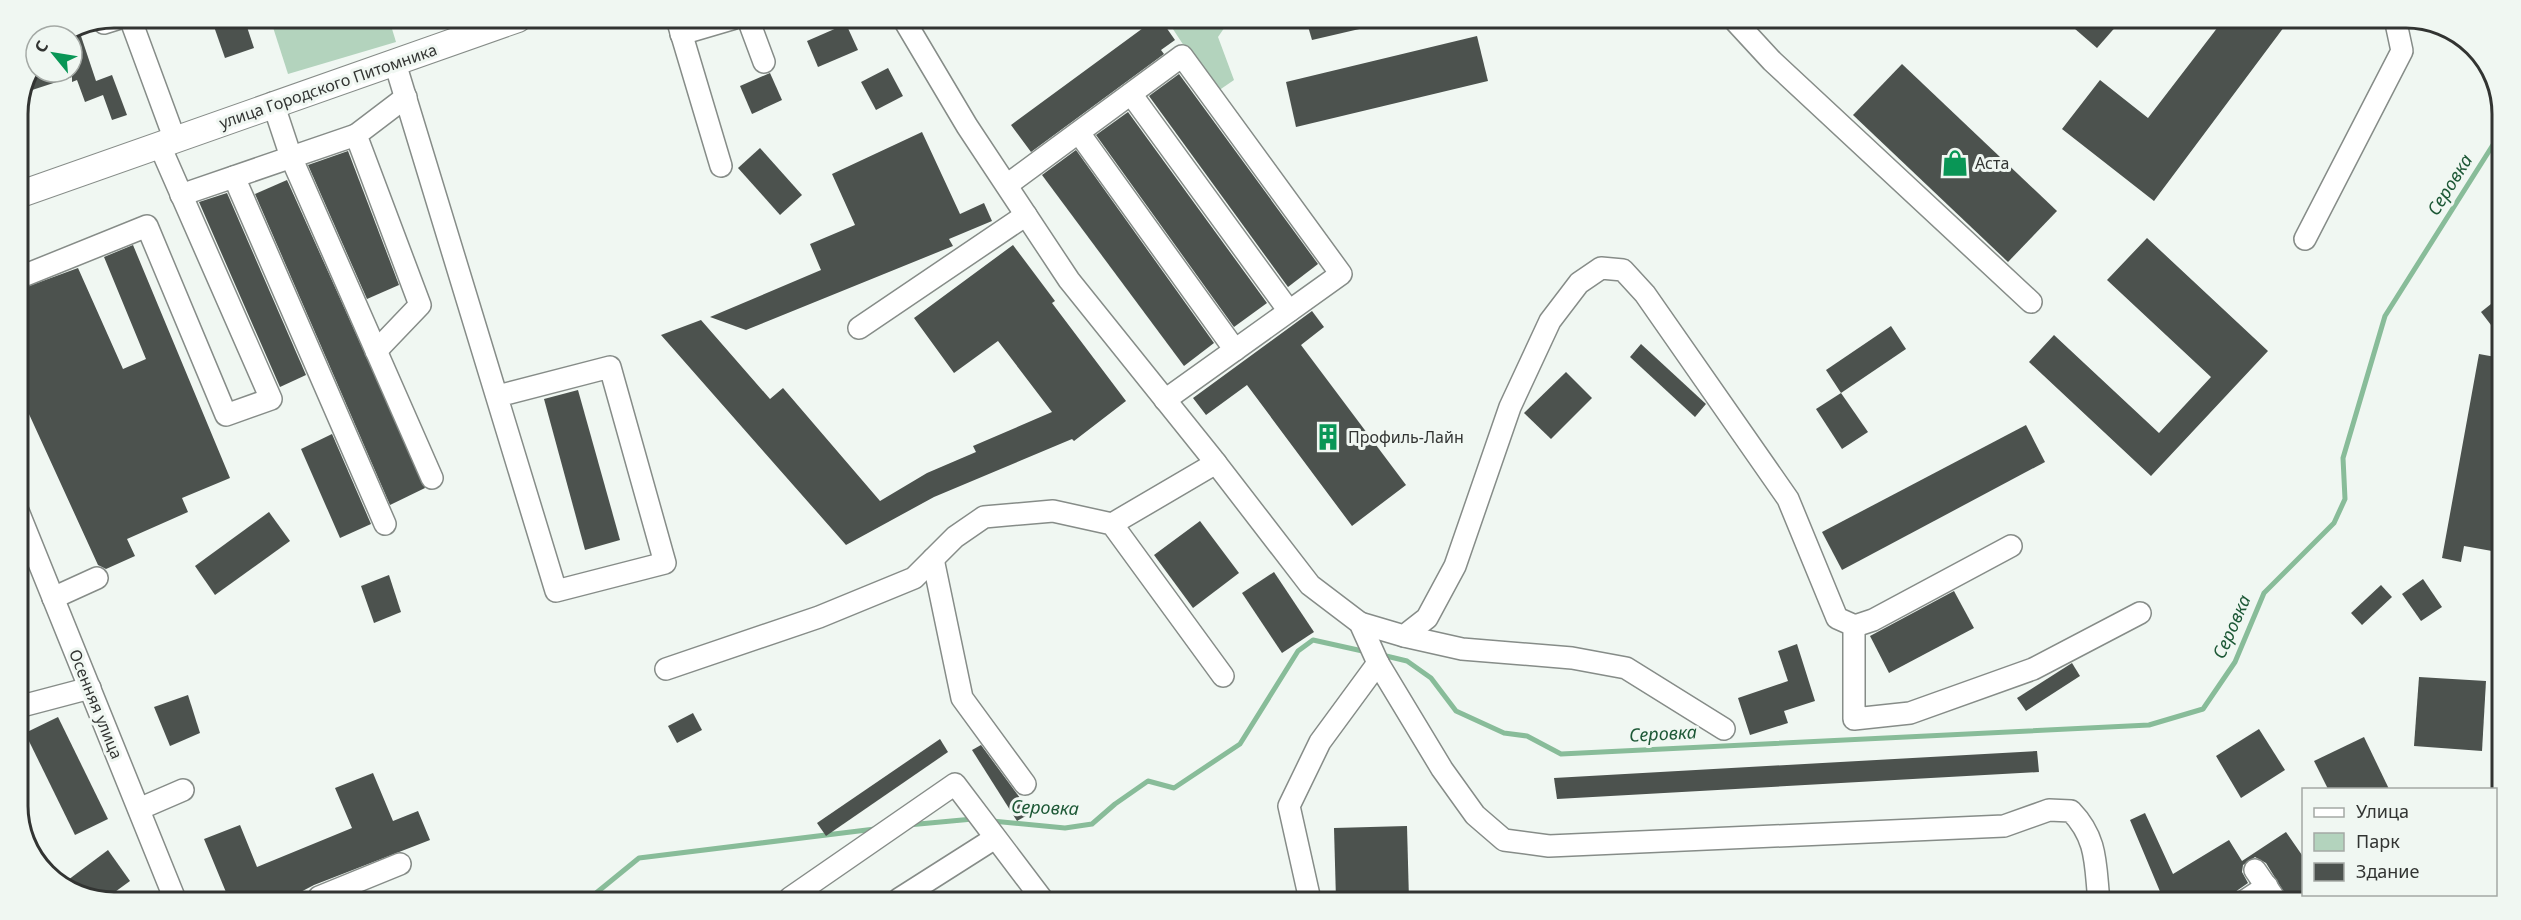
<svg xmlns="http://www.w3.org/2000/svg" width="2521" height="920" font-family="'Noto Sans',sans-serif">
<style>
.green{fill:#b3d3bd}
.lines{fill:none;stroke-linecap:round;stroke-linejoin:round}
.stream{stroke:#88bc99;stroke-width:5}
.building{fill:#4c524e}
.minor-casing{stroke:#868c88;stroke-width:24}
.major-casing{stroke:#868c88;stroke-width:28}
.minor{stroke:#fff;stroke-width:21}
.major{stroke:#fff;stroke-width:26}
.labels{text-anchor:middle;stroke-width:6;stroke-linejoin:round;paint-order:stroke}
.street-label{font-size:16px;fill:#323432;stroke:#f0f7f2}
.poi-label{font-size:16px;fill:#323432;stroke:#f0f7f2;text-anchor:start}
.water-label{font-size:18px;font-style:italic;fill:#1d5836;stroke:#f0f7f2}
.rim{fill:none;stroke:#323432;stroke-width:3}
</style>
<rect width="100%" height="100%" fill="#f0f7f2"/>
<g class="green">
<polygon points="270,18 389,19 396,42 288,74"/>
<polygon points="1167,20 1229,21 1218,37 1234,80 1215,93"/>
</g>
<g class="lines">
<g class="stream">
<polyline points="1382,655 1407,661 1431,678 1456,711 1504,733 1527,736 1561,754 2149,725 2203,709 2235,662 2264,593 2334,523 2345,499 2343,458 2385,316 2503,129"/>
<polyline points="992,821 1065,828 1092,824 1115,804 1148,781 1174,788 1240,744 1298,651 1313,640 1367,652"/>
<polyline points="908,825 973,819"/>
<polyline points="590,898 639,858 875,829"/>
</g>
</g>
<g class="building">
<polygon points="211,18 244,18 254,48 225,58"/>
<polygon points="1154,20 1161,20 1175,40 1161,50 1164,54 1031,152 1011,125"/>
<polygon points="1319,21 1367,21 1368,27 1312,40 1307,23"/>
<polygon points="2067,22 2119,23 2097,48"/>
<polygon points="2221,23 2287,23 2154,201 2062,129 2100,80 2148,118"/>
<polygon points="846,24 858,50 818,67 807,41"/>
<polygon points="80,33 96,81 112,75 127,115 112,120 103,95 85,102 77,80 72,82 72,77 26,92 35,72 72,72 72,36"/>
<polygon points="1477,36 1488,81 1296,127 1286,82"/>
<polygon points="1902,64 2057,211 2008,262 1853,115"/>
<polygon points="888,68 903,96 876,110 861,82"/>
<polygon points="770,73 782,100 752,114 740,86"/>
<polygon points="1179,74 1318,264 1288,287 1149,96"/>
<polygon points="1128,112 1267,303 1234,327 1096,135"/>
<polygon points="922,132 960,214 984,203 992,221 949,239 953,246 746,330 710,317 821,270 810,244 855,225 832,174"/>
<polygon points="760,148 802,195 780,215 738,168"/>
<polygon points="1076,150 1214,343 1184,366 1042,175"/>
<polygon points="348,151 399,285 367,299 308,165"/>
<polygon points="287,180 425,488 390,505 255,194"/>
<polygon points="227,193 306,375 280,387 199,202"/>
<polygon points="2147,238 2268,351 2151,476 2029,362 2054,335 2159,433 2211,377 2107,280"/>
<polygon points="133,245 230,478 182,498 188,512 127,539 135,556 106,569 98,565 18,390 18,290 78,268 123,369 146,359 104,257"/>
<polygon points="1013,245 1055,301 1052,303 1126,401 1074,441 1072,439 934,497 846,545 661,335 701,320 770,399 783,388 880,501 927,473 976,452 973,446 1052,412 998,341 954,373 914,318"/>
<polygon points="2501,296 2501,338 2481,312"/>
<polygon points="1312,311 1324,327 1301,345 1406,485 1352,526 1247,385 1206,415 1193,398"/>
<polygon points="1891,326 1906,349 1841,393 1826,370"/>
<polygon points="1641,344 1706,404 1695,417 1630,357"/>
<polygon points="2479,354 2501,358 2500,506 2492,551 2464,546 2461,562 2442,558"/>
<polygon points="1566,372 1592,398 1551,439 1524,413"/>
<polygon points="578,390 620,540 585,550 544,399"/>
<polygon points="1841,393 1868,432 1842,449 1816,409"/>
<polygon points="2026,425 2045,462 1842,570 1822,532"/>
<polygon points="332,434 371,524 340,538 301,449"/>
<polygon points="269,512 290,541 215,595 195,566"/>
<polygon points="1200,521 1239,573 1193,608 1154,555"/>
<polygon points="1274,572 1314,632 1282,653 1242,593"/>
<polygon points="389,575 401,612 374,623 361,586"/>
<polygon points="2423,579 2442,607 2421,621 2402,594"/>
<polygon points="2381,585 2392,597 2362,625 2351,613"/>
<polygon points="1954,591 1974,628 1889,673 1870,636"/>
<polygon points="1797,644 1815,701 1784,711 1788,723 1750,735 1738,698 1788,681 1778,651"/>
<polygon points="2072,663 2080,676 2026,711 2017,698"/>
<polygon points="2419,677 2486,681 2482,751 2414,746"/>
<polygon points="188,695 200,733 170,746 154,707"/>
<polygon points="693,713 702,730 677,743 668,726"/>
<polygon points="58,717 108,819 75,835 25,733"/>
<polygon points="2259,729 2285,770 2241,798 2216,756"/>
<polygon points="2364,737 2389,789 2328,789 2314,761"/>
<polygon points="940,739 948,752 826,836 817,823"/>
<polygon points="981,745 1031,813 1017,821 972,750"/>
<polygon points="2037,751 2039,772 1557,799 1554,778"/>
<polygon points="373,773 393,821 418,811 430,840 314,885 291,897 228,897 204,839 240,825 257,867 352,828 335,788"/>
<polygon points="2145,813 2173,874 2229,840 2242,861 2286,832 2304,858 2304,902 2290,902 2266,863 2255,857 2243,865 2242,872 2248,883 2235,892 2230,902 2164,901 2130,820"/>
<polygon points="1407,826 1409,900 1336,900 1334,828"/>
<polygon points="108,850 130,881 108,897 83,897 64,883"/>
</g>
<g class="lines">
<defs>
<g id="minor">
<polyline points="130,18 175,140"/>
<polyline points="677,19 721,166"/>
<polyline points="748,19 764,62"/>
<path d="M904 20 967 126 1069 280 1212 458 1310 585 1360 623 1378 663 1442 769 1475 815 1504 840 1549 846 2004 826 2049 810 2071 811C2098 839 2095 865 2099 901"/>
<polyline points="1736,22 1772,61 2031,302"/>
<polyline points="104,23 120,18"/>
<polyline points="681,34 732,19"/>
<polyline points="395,63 556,591 665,563 610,367 498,396"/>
<polyline points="1131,94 1289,311"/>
<polyline points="273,103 291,157 432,478"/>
<polyline points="1079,133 1235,350"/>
<polyline points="234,177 385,524"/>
<polyline points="1007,185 1182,56 1341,274 1165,400"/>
<polyline points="181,195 356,135"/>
<polyline points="2305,239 2402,51 2396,23"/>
<polyline points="18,278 147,226 226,415 271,399 160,146"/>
<polyline points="859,328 1026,215"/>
<polyline points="376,351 420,305 356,135 406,97"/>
<polyline points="18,511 174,897"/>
<polyline points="1112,524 1216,463"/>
<polyline points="933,559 962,698 1025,784"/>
<polyline points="53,598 97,578"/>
<polyline points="1360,623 1404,636 1427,618 1455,566 1510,407 1550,321 1579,283 1601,268 1623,270 1645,294 1788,499 1837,618 1855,626 1873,620 2011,546"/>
<polyline points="1854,626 1854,719 1910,713 2033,669 2140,613"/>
<polyline points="1404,636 1462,649 1572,658 1626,668 1724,729"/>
<polyline points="666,669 819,617 914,578 955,537 984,517 1053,511 1112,524 1223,676"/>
<polyline points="18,707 90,688"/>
<polyline points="139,809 183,790"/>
<polyline points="2255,870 2277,902"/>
<polyline points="319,897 400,864"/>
<polyline points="790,898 955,784 1042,899"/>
<polyline points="899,899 995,838"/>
<polyline points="1310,900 1289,806 1320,742 1378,663"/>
<polyline points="2243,902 2267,886"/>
</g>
<polyline id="major" points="18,195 518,19"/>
</defs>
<use href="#minor" class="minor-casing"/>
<use href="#major" class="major-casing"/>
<use href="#minor" class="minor"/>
<use href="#major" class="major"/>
</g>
<defs>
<symbol id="shop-bare" viewBox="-9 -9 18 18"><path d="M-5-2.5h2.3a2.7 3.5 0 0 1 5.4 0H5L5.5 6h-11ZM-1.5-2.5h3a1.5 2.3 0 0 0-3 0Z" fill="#099656" stroke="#f0f7f2" stroke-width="2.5" paint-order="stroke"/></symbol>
<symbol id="building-bare" viewBox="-9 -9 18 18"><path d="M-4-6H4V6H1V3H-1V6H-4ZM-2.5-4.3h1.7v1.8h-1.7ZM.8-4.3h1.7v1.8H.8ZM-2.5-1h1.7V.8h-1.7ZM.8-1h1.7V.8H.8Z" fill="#099656" stroke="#f0f7f2" stroke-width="2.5" paint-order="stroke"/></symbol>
</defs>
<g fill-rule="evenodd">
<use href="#shop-bare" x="1936" y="144" width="38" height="38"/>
<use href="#building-bare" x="1309" y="418" width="38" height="38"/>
</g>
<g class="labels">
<g class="street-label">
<text transform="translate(328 86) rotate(-19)" y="6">улица Городского Питомника</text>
<text transform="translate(96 704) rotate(68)" y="6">Осенняя улица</text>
</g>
<g class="poi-label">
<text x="1975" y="169">Аста</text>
<text x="1348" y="443">Профиль-Лайн</text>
</g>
<g class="water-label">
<text transform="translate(2450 185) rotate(-58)" y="6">Серовка</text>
<text transform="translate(2232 627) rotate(-66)" y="6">Серовка</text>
<text transform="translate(1663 734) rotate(-3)" y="6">Серовка</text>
<text transform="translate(1045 808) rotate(2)" y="6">Серовка</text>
</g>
</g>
<path d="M0 0H2521V920H0ZM114 28H2406A86 86 0 0 1 2492 114V806A86 86 0 0 1 2406 892H114A86 86 0 0 1 28 806V114A86 86 0 0 1 114 28Z" fill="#f0f7f2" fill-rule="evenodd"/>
<path class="rim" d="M114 28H2406A86 86 0 0 1 2492 114V806A86 86 0 0 1 2406 892H114A86 86 0 0 1 28 806V114A86 86 0 0 1 114 28Z"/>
<rect x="2302" y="788" width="195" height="108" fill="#f0f7f2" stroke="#a4a9a5" stroke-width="1.5"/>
<rect x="2314" y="808" width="30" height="9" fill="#ffffff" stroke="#a4a9a5" stroke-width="1.5"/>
<text x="2356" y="818" font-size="18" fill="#323432">Улица</text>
<rect x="2314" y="833" width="30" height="18" fill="#b3d3bd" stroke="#a4a9a5" stroke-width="1.5"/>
<text x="2356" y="848" font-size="18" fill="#323432">Парк</text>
<rect x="2314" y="863" width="30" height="18" fill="#4c524e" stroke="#a4a9a5" stroke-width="1.5"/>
<text x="2356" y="878" font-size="18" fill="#323432">Здание</text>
<g transform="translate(54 54) rotate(300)"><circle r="28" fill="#f0f7f2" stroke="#a4a9a5" stroke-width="1.5"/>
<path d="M0-4.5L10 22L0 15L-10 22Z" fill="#099656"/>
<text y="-9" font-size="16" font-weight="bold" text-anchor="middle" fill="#323432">С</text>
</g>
</svg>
